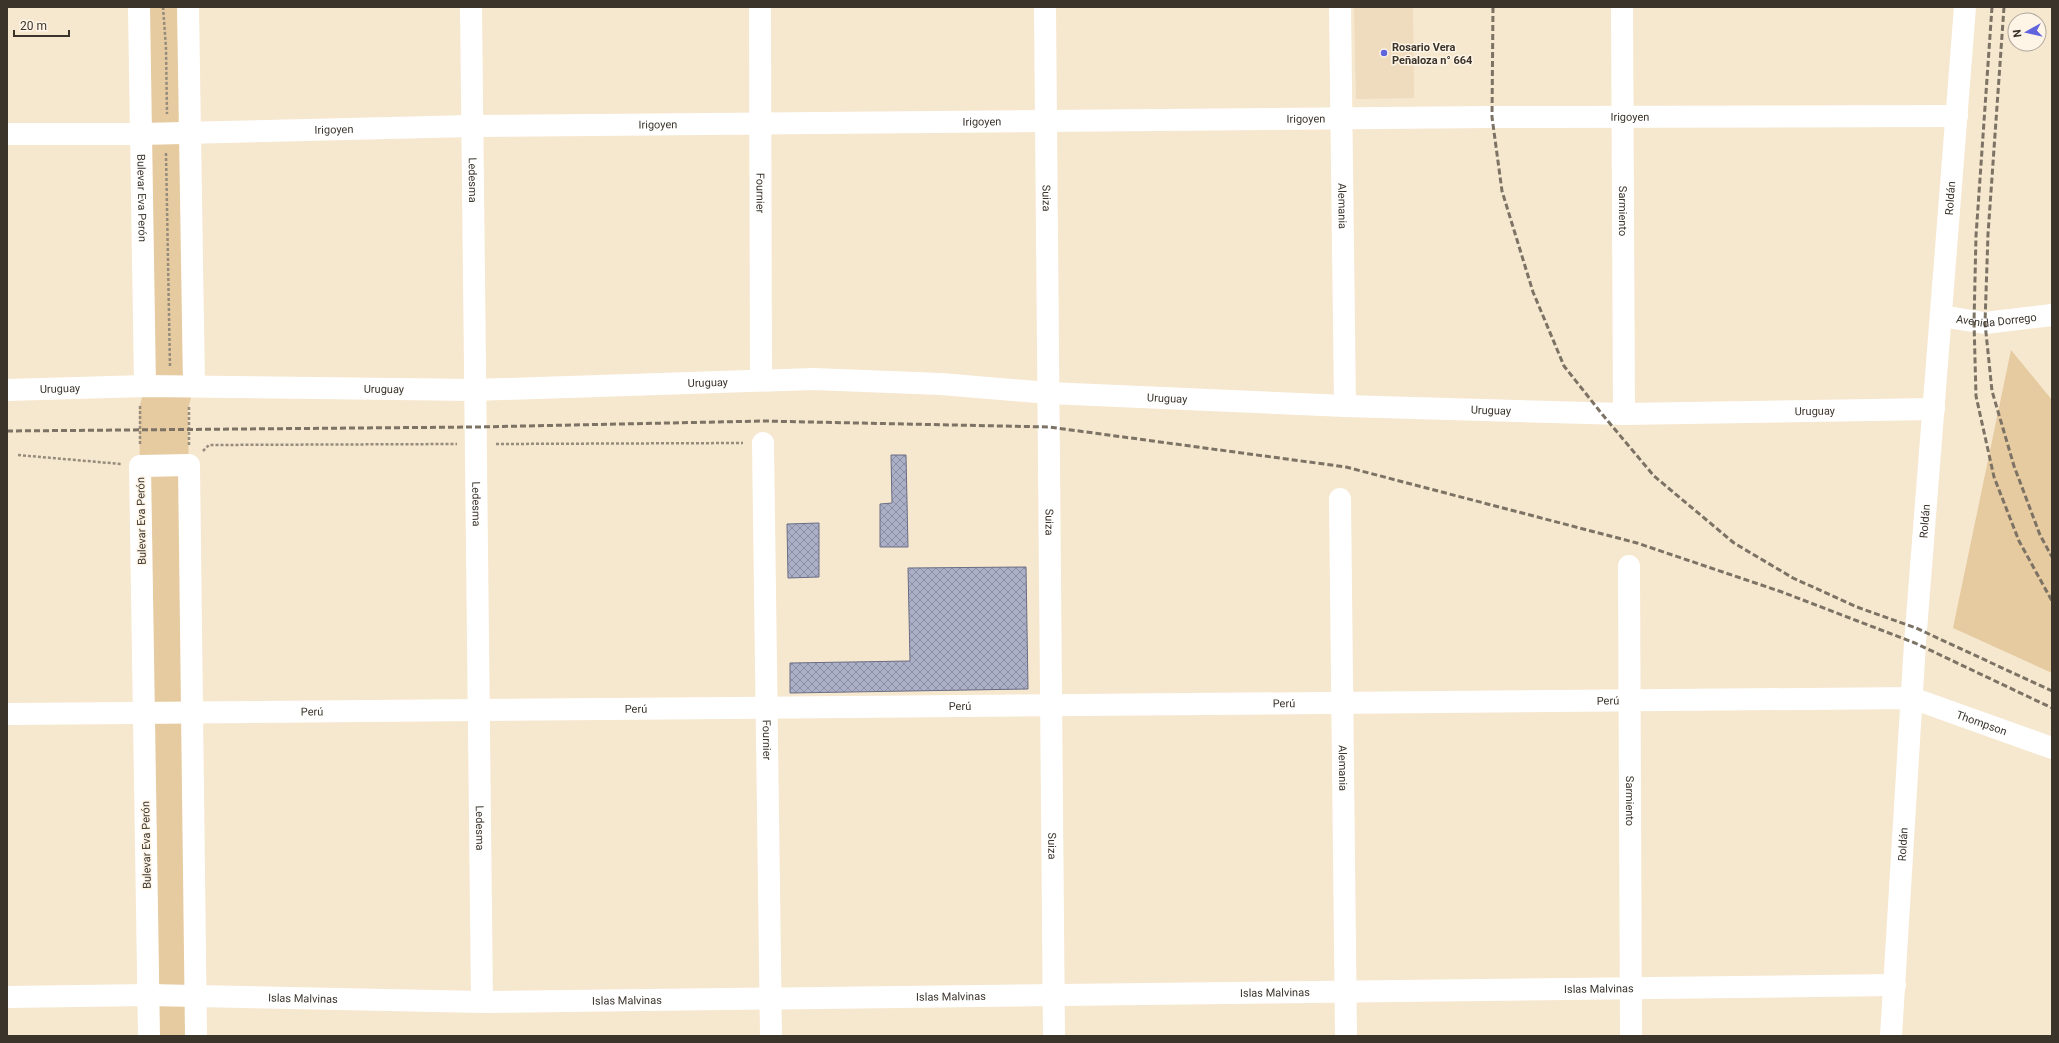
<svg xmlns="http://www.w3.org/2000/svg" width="2059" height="1043" font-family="Roboto,sans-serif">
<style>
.built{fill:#efdbbd}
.green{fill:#e6caa0}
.building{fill:url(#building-cross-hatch);stroke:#6a6e84}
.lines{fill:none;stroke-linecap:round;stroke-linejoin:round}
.path{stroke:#968c7c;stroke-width:2.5;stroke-dasharray:3 2;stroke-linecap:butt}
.minor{stroke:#fff;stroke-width:22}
.rail{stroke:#7c7365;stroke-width:3;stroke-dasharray:6 3;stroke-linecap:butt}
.poi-dot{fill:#6165dd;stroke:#fef5e7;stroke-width:1.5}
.labels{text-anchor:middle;stroke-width:3;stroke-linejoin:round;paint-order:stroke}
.poi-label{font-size:11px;font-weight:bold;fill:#3a342b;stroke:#fef5e7;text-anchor:start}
.street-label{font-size:11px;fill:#3a342b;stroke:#fef5e7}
</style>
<defs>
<pattern id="building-cross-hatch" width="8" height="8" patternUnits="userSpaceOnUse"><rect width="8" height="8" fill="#abafc7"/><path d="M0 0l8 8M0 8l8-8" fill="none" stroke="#8c8fa2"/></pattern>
</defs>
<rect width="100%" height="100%" fill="#f6e7cf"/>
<polygon class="built" points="1354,7 1413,7 1414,98 1356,99"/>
<g class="green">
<polygon points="139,7 188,7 194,386 188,409 196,1036 149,1036 139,409 145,386"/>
<polygon points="2011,350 2052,400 2052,673 1953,628"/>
</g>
<g class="building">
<polygon points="891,455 906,455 908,547 880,547 880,504 892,503"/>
<polygon points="819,523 819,577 788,578 787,524"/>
<polygon points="1026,567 1028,689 790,693 790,663 910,661 908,568"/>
</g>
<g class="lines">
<g class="path">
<polyline points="163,7 166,48 167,114"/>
<polyline points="166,153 170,368"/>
<polyline points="140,406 140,446"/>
<polyline points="496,444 743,443"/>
<polyline points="189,445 189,406"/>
<polyline points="203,451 209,445 457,444"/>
<polyline points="18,455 121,464"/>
</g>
<g class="minor">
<path id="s1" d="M139 7 145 386"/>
<polyline points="188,7 194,386"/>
<path id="s2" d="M471 7 482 1002"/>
<path id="s3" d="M760 7 761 380"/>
<path id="s4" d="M1045 7 1054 1036"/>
<path id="s5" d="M1340 7 1345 406"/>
<path id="s6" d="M1622 7 1624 414"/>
<path id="s7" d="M7 134H141L472 126 1492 117 1957 116"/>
<path id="s8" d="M1941 316 1985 323 2052 315"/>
<path id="s9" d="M7 390 145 386 475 390 813 379 941 384 1049 393 1345 406 1624 414 1934 409"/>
<path id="s10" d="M763 443 771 1036"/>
<path id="s11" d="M1340 499 1346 1036"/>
<path id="s12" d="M1629 566 1631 1036"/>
<path id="s13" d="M7 714 1912 698 2052 748"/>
<path id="s14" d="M7 997 148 995 482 1002 1895 985"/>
<polyline points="149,1036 140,466 189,465 196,1036"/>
<path id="s15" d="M1891 1036 1915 643 1965 7"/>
</g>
<g class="rail">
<polyline points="1493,7 1492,117 1502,191 1533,292 1564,366 1602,414 1654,476 1734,543 1793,578 1857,607 1916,628 2052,691"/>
<polyline points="1992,7 1976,236 1974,322 1976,396 1994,477 2019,541 2052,601"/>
<polyline points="2004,7 1988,234 1985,323 1992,391 2014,466 2040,535 2052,557"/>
<polyline points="7,431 475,427 763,421 1049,427 1346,467 1637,543 1782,592 1915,643 2052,708"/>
</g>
</g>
<circle class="poi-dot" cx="1384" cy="53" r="4"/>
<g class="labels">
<g class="poi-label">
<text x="1392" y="51">Rosario Vera<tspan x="1392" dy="13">Peñaloza n° 664</tspan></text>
</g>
<g class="street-label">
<text dy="4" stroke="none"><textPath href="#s7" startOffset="1623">Irigoyen</textPath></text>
<text dy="4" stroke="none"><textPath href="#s7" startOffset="1299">Irigoyen</textPath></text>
<text dy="4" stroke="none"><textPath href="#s7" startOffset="975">Irigoyen</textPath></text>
<text dy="4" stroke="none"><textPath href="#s7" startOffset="651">Irigoyen</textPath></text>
<text dy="4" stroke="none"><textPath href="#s7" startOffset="327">Irigoyen</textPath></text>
<text dy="4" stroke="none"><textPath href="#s2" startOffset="173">Ledesma</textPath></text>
<text dy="4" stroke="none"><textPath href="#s3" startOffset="186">Fournier</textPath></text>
<text dy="4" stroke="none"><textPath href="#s1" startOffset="191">Bulevar Eva Perón</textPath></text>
<text dy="4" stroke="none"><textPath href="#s4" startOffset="191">Suiza</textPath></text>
<text dy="4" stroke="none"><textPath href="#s15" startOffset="840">Roldán</textPath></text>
<text dy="4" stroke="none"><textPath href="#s5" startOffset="199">Alemania</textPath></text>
<text dy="4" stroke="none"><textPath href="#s6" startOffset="204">Sarmiento</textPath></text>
<text dy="4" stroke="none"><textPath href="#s8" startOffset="56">Avenida Dorrego</textPath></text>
<text dy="4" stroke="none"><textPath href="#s9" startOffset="701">Uruguay</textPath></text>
<text dy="4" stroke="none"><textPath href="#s9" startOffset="53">Uruguay</textPath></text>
<text dy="4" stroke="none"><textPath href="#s9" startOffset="377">Uruguay</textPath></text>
<text dy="4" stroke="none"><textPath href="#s9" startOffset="1161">Uruguay</textPath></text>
<text dy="4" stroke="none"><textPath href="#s9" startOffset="1485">Uruguay</textPath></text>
<text dy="4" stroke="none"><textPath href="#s9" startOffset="1809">Uruguay</textPath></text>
<text dy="4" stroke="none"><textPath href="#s2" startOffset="497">Ledesma</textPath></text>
<text transform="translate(141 521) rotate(-91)" y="4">Bulevar Eva Perón</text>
<text dy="4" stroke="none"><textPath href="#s4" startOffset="515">Suiza</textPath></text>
<text dy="4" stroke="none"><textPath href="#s15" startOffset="516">Roldán</textPath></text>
<text dy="4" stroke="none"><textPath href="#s13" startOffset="1601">Perú</textPath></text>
<text dy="4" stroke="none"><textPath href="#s13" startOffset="1277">Perú</textPath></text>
<text dy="4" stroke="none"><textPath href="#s13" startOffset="953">Perú</textPath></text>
<text dy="4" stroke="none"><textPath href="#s13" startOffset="629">Perú</textPath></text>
<text dy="4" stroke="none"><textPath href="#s13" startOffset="305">Perú</textPath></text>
<text dy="4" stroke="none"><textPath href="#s13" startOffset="1979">Thompson</textPath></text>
<text dy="4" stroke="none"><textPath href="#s10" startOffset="297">Fournier</textPath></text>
<text dy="4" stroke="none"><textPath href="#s11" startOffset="269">Alemania</textPath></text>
<text dy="4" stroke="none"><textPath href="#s12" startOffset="235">Sarmiento</textPath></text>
<text dy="4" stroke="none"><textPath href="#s2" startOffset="821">Ledesma</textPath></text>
<text transform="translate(146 845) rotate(-91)" y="4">Bulevar Eva Perón</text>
<text dy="4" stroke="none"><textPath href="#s4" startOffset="839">Suiza</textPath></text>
<text dy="4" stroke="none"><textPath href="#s15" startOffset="192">Roldán</textPath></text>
<text dy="4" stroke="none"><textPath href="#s14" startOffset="1592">Islas Malvinas</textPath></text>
<text dy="4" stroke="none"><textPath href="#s14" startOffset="1268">Islas Malvinas</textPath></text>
<text dy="4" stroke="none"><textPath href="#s14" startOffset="944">Islas Malvinas</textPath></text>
<text dy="4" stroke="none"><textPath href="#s14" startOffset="296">Islas Malvinas</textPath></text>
<text dy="4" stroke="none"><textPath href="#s14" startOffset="620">Islas Malvinas</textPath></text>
</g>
</g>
<rect width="2059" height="1043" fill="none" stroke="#3a342b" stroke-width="16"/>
<g transform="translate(2027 32) rotate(262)"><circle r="19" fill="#fef5e7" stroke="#b0a89c"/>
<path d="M0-3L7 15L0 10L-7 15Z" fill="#6165dd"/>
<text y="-6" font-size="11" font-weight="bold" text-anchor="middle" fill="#3a342b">N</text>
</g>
<path d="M14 30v6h55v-6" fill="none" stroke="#3a342b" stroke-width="2"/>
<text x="20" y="30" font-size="12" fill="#3a342b" stroke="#fef5e7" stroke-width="3" paint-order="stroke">20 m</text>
</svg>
